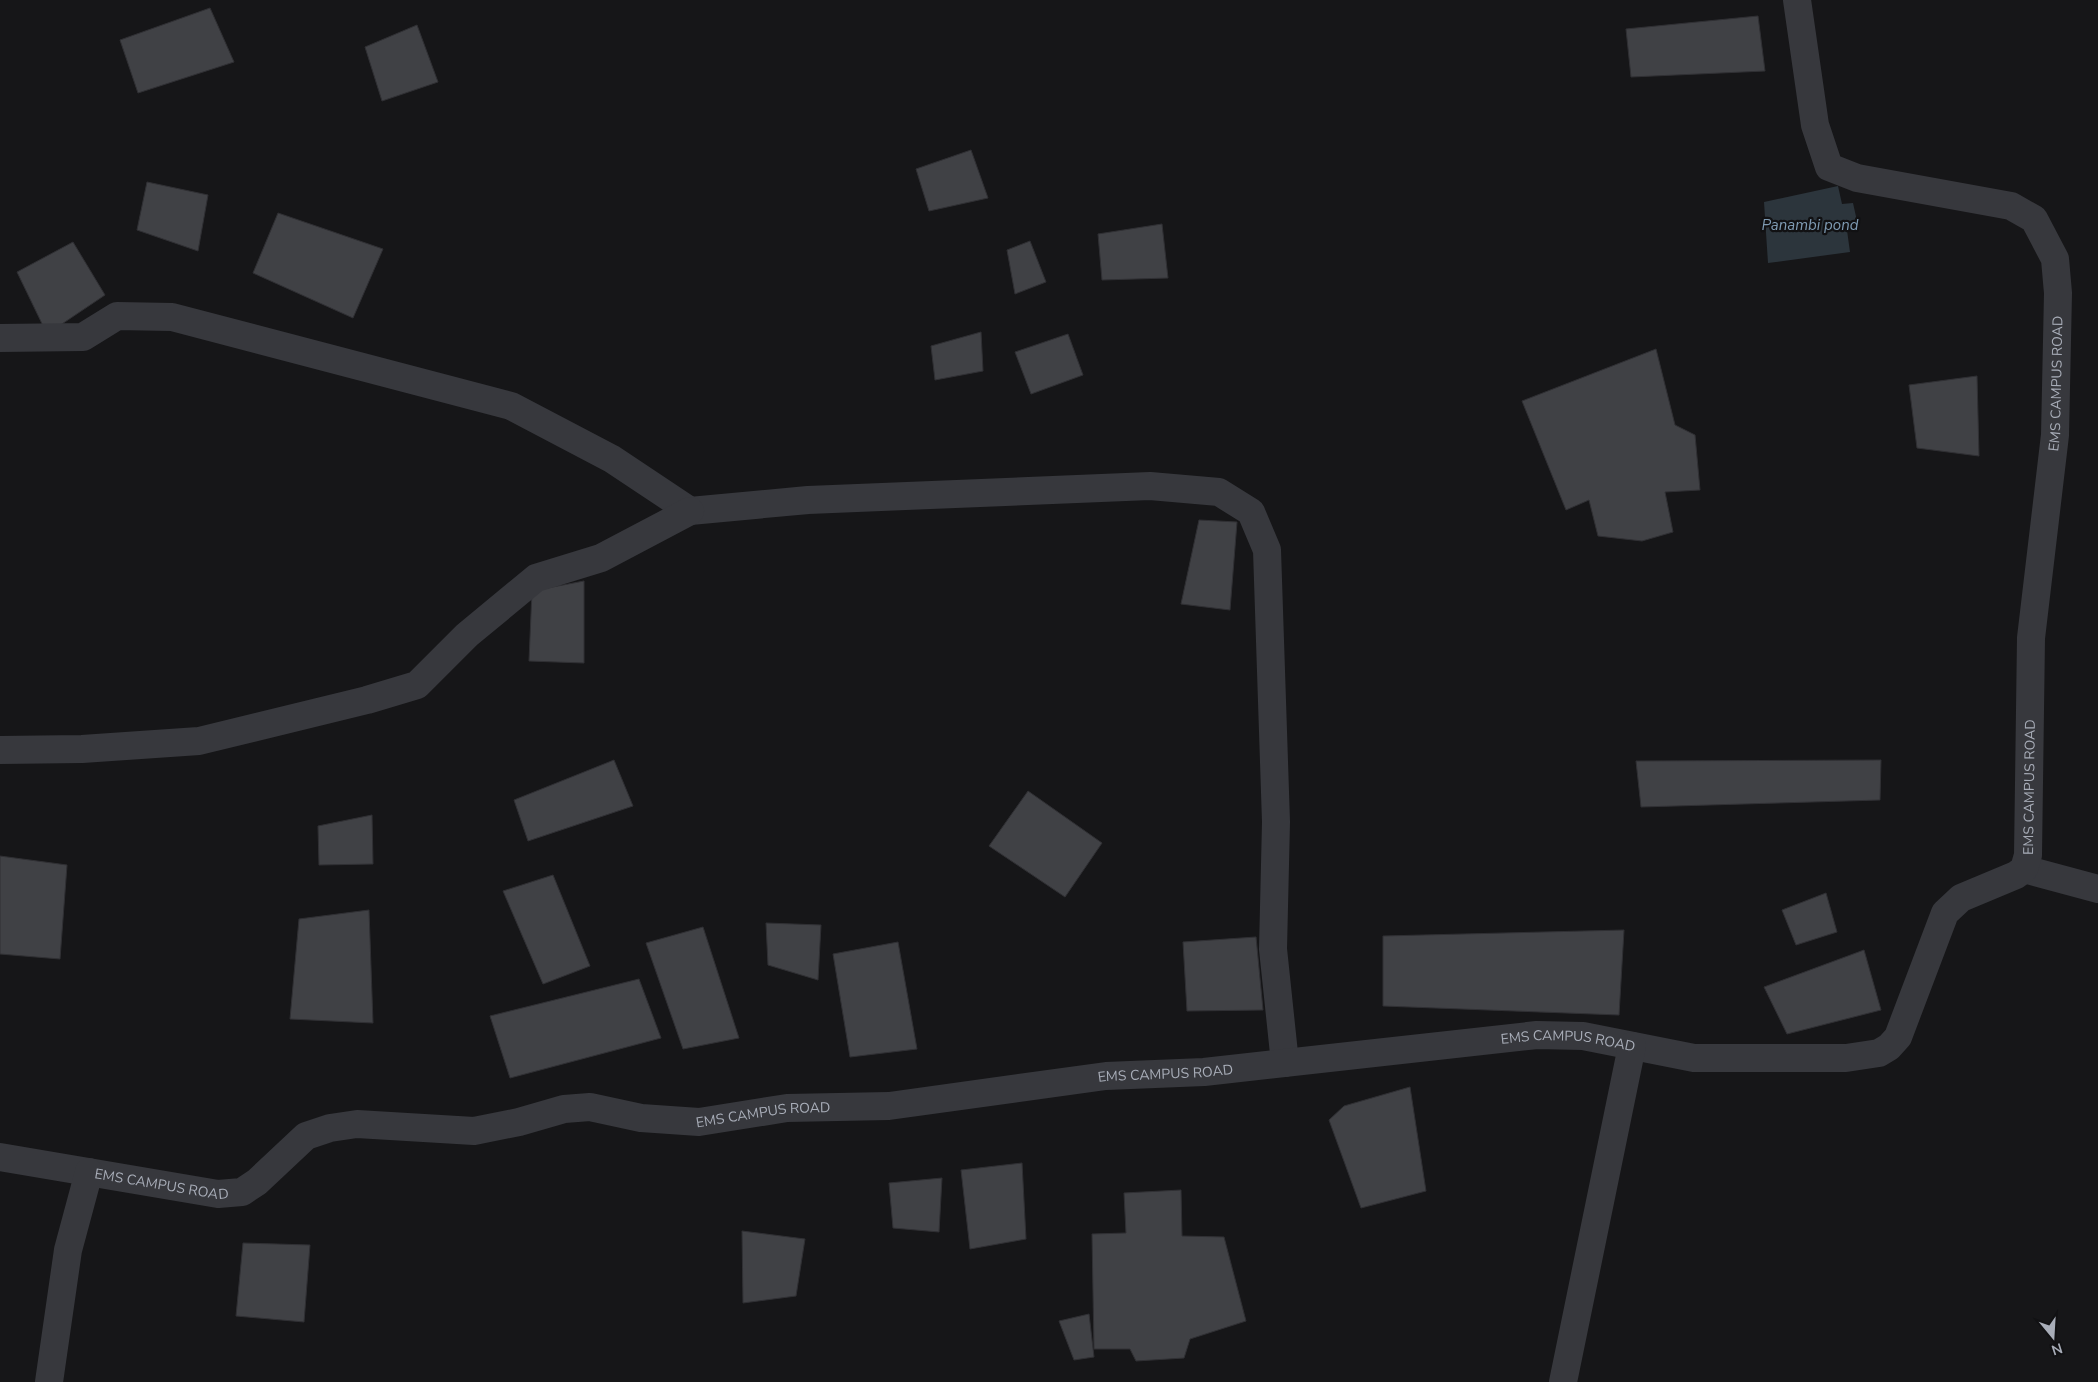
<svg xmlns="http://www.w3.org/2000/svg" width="2098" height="1382" font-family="'Nunito Sans',sans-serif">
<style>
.water{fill:#2c353c}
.building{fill:#404145;stroke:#303034}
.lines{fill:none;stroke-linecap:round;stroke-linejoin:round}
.street{stroke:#37383d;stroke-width:28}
.labels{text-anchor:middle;stroke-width:4.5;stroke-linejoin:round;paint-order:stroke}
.street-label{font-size:14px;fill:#a8adb8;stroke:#111113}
.water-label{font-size:15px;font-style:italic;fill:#7f9bb3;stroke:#111113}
</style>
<rect width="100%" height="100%" fill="#161618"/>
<polygon class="water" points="1838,186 1842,204 1853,203 1857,221 1846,223 1850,252 1768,263 1764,202"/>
<g class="building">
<polygon points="210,8 234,62 138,93 120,40"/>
<polygon points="1758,16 1765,71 1631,77 1626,29"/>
<polygon points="417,25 438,82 382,101 365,47"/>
<polygon points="971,150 988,198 929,211 916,169"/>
<polygon points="147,182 208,195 198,251 137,230"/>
<polygon points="278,213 383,249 353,318 253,273"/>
<polygon points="1162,224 1168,278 1102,280 1098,234"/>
<polygon points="1030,241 1046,282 1015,294 1007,250"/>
<polygon points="73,242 105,295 47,334 17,272"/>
<polygon points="981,332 983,371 935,380 931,346"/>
<polygon points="1068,334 1083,375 1031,394 1015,352"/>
<polygon points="1656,349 1675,425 1695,435 1700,490 1665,492 1673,532 1642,541 1598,536 1589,500 1566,510 1522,401"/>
<polygon points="1977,376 1979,456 1917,448 1909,385"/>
<polygon points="1199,520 1237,522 1230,610 1181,604"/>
<polygon points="584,581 584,663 529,661 532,591"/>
<polygon points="614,760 633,806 528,841 514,800"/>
<polygon points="1881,760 1880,800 1641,807 1636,761"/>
<polygon points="1028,791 1102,843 1065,897 989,846"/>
<polygon points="372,815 373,864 319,865 318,826"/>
<polygon points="0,856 67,865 60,959 0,954"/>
<polygon points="553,875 590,966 543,984 503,891"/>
<polygon points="1826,893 1837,932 1796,945 1782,910"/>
<polygon points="369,910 373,1023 290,1019 299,919"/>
<polygon points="766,923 821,925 818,980 768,965"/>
<polygon points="703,927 739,1038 683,1049 646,943"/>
<polygon points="1624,930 1619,1015 1383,1006 1383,936"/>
<polygon points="1256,937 1263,1010 1187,1011 1183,942"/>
<polygon points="898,942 917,1049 850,1057 833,954"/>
<polygon points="1864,950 1881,1010 1787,1034 1764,987"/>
<polygon points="639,979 661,1038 510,1078 490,1016"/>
<polygon points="1410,1087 1426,1191 1361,1208 1329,1120 1344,1106"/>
<polygon points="1022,1163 1026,1239 970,1249 961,1170"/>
<polygon points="942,1178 939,1232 893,1228 889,1183"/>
<polygon points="1181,1190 1182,1236 1224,1237 1246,1321 1190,1339 1184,1358 1136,1361 1130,1349 1094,1349 1092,1234 1126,1233 1124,1193"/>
<polygon points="742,1231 805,1239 796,1296 743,1303"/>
<polygon points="243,1243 310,1245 304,1322 236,1316"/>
<polygon points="1089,1314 1094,1357 1074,1360 1059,1321"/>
</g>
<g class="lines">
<g class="street">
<polyline points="0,338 83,337 117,316 172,317 511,406 612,459 690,511 808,500 1150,486 1219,492 1251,512 1267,550 1276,822 1273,949 1285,1063"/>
<polyline points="0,750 82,749 199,741 367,700 417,685 467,635 536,578 601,558 690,511"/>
<polyline points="2024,869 2098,889"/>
<path id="s1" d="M0 1157 218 1194 242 1192 257 1182 306 1136 330 1128 357 1124 474 1131 519 1122 564 1109 590 1107 641 1118 699 1122 787 1108 889 1106 1106 1076 1204 1072 1537 1035 1583 1036 1694 1058H1846L1879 1053 1889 1047 1898 1037 1945 913 1961 898 2016 875 2024 869 2028 855 2031 638 2055 435 2058 293 2055 259 2034 219 2011 206 1857 178 1829 167 1815 125 1797 0"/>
<polyline points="49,1382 68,1250 89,1172"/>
<polyline points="1563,1382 1632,1046"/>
</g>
</g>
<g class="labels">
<g class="street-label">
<text dy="5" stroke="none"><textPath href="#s1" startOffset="2654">EMS CAMPUS ROAD</textPath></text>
<text dy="5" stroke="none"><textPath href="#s1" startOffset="2249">EMS CAMPUS ROAD</textPath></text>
<text dy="5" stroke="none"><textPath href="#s1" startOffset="1604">EMS CAMPUS ROAD</textPath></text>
<text dy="5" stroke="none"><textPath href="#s1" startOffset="1199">EMS CAMPUS ROAD</textPath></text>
<text dy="5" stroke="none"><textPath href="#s1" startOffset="794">EMS CAMPUS ROAD</textPath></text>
<text dy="5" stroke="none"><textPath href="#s1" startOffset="164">EMS CAMPUS ROAD</textPath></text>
</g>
<g class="water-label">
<text x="1810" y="230">Panambi pond</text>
</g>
</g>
<g transform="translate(2053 1337) rotate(162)" stroke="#111113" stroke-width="4" paint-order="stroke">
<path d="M0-4L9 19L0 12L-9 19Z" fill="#a8adb8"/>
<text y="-8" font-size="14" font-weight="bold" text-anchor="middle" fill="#a8adb8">N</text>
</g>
</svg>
